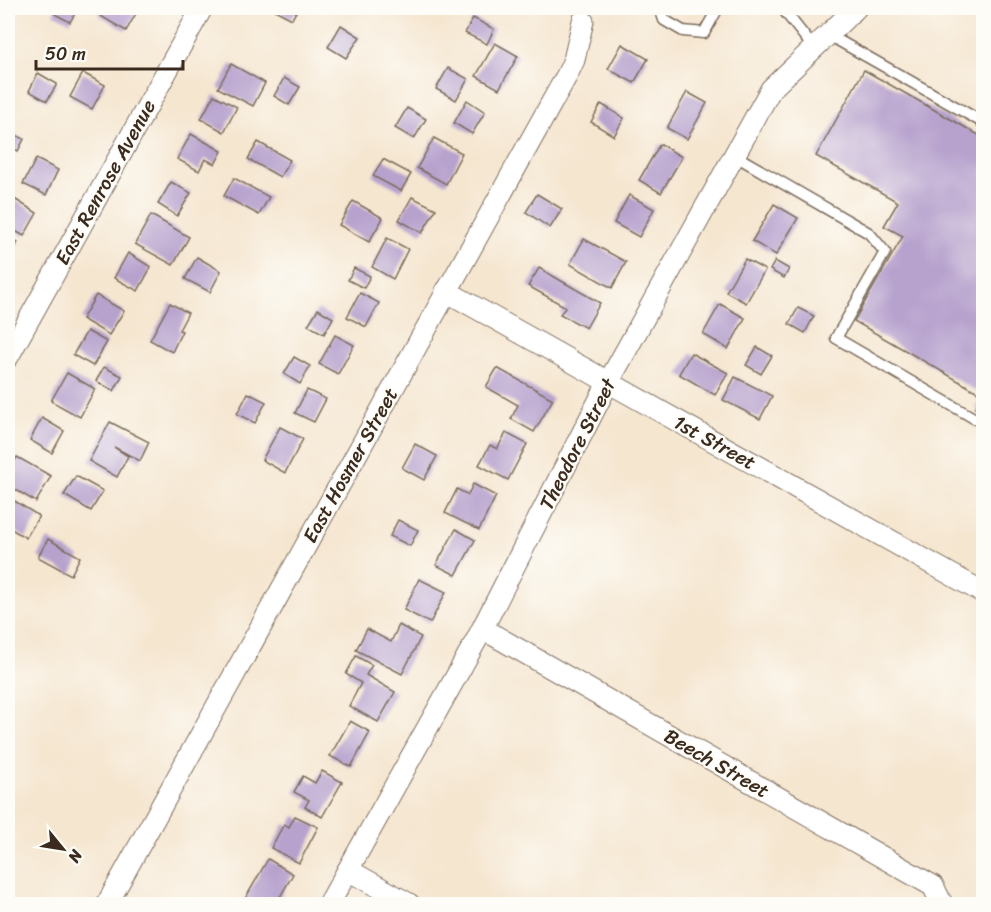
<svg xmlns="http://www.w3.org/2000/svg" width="991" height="912" font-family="Sriracha,sans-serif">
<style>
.building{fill:#b7a2ce}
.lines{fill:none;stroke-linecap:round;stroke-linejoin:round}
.lane-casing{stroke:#7c6c5c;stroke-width:13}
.street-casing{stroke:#7c6c5c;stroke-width:23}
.lane{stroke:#fff;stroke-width:10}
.street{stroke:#fff;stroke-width:21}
.labels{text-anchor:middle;stroke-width:4.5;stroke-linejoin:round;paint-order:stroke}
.street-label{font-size:20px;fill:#3b2a1e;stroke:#fdfcf7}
</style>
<rect width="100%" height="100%" fill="#fdfcf7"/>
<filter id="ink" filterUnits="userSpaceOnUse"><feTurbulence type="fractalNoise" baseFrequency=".0167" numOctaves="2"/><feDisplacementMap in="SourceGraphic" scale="12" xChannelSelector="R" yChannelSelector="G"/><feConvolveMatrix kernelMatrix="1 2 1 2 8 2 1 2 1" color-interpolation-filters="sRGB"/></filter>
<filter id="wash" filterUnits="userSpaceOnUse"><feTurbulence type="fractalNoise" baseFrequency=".008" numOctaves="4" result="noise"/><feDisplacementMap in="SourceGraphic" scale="24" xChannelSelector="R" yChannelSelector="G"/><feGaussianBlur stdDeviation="1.35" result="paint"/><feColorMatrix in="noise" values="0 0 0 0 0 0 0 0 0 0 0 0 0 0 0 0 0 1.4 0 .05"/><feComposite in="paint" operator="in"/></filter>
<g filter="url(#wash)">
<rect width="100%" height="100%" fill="#f5e6d0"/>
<g id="blocks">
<g class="building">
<polygon points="57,8 78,8 70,22 53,13"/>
<polygon points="103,8 135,8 138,10 126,31 99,15"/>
<polygon points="271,8 298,8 292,19"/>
<polygon points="473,18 494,29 487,44 465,33"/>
<polygon points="341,25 360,37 346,58 328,47"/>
<polygon points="495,43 518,56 499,89 476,76"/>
<polygon points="622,44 648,59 634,83 608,69"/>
<polygon points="231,64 265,83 253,106 218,88"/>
<polygon points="448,68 468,79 456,100 436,89"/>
<polygon points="864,70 984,138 984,413 975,408 983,395 854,321 903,236 884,226 898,202 816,156"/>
<polygon points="38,73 57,84 47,101 29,91"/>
<polygon points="83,73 105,85 92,109 70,97"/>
<polygon points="284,78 300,87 289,105 274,96"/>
<polygon points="687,92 707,103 687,139 667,128"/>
<polygon points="214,95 237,107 224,132 201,119"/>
<polygon points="467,100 485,112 472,134 454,123"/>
<polygon points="601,104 624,118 614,136 591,122"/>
<polygon points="407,108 426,119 414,139 395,128"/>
<polygon points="8,131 24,139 18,151 8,146"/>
<polygon points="191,134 222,151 215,164 205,159 199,171 177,159"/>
<polygon points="434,138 462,153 446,184 417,168"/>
<polygon points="258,142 290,160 280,177 248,159"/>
<polygon points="660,144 682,157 661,193 639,180"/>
<polygon points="36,159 58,170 46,195 23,184"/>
<polygon points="383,159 411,174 401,191 373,176"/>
<polygon points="234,178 269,197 259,215 224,196"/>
<polygon points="171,182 191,193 177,216 158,204"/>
<polygon points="537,194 562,209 550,228 526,212"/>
<polygon points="8,195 37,213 24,236 8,227"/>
<polygon points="629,195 654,209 639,237 614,223"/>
<polygon points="412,197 436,209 422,233 399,220"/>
<polygon points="353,201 383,218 369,242 339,225"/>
<polygon points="774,204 798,218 776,255 752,241"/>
<polygon points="151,215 189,237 173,265 135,244"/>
<polygon points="8,236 18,242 8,261"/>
<polygon points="387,238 408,249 393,279 372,267"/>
<polygon points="584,239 626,262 612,288 570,264"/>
<polygon points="128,253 151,267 138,291 114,278"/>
<polygon points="197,257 221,271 210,292 185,279"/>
<polygon points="745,259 765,270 746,303 726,292"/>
<polygon points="775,261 789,269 784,278 770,270"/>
<polygon points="354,268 370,276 364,288 348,280"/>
<polygon points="539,268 600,303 586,328 560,314 566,307 528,286"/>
<polygon points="360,293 379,303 366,327 347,317"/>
<polygon points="96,295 124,311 109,335 82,319"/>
<polygon points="170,303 188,313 179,330 182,331 172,352 150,340"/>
<polygon points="720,304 745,318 728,349 703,334"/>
<polygon points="798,308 814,316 805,333 789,324"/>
<polygon points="318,309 333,318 324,334 308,325"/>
<polygon points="87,331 107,342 93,366 73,355"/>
<polygon points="335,335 354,345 338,374 319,364"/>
<polygon points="757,347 772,356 761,374 746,365"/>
<polygon points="691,353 728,373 715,395 679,374"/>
<polygon points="294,357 310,366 300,384 284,374"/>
<polygon points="104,367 122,376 114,391 96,381"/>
<polygon points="497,368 553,399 534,432 511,419 518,405 486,387"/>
<polygon points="67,373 95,389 80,417 51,401"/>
<polygon points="735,377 772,396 760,419 723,400"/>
<polygon points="307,390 326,399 314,422 295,413"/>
<polygon points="248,393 266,402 255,423 237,414"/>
<polygon points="42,418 64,431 52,453 30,440"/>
<polygon points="110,422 149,442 140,461 114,447 128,456 117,477 89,461"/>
<polygon points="280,427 303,439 285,473 262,460"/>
<polygon points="506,433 527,444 508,480 479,465 490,445 497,449"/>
<polygon points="415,444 437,456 424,480 402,468"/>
<polygon points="17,457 51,476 36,502 8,485 8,473"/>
<polygon points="76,476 103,491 91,511 64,495"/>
<polygon points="473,484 496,496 479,530 445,513 457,489 468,495"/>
<polygon points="8,497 39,516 26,538 8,527"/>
<polygon points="398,520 418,530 410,546 390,536"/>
<polygon points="456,529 475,540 456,575 436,565"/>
<polygon points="48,539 80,557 71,575 38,557"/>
<polygon points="419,579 446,592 430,623 404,610"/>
<polygon points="399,625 421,637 402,674 356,650 367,629 391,642"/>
<polygon points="356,656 372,665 366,675 395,692 378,722 349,706 361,683 346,674"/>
<polygon points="350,721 370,732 351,767 330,756"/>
<polygon points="322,771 342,782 322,817 305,807 309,800 294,792 303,776 315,783"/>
<polygon points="295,816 318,827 299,863 271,848 284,824 289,827"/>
<polygon points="268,859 293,874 276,904 255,904 245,899"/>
</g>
</g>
</g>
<g filter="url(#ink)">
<use href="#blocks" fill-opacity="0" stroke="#7c6c5c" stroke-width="1.5"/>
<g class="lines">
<defs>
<g id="lane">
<polyline points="660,8 664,20 683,31 704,33 718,8"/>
<polyline points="782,8 813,47"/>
<polyline points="827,34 984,123"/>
<polyline points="734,155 869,233 885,252 836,338 984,424"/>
</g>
<g id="street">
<polyline points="446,291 984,593"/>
<polyline points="8,357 202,8"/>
<polyline points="483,629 933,886 942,904"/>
<polyline points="348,870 409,904"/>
<polyline points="107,904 567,75 574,60 583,21"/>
<polyline points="329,904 477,639 608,383 771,89 856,8"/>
</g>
</defs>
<use href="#lane" class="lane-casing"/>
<use href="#street" class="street-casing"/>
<use href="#lane" class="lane"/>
<use href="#street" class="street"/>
</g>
</g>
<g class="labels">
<g class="street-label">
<text transform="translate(105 182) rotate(-61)" y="7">East Renrose Avenue</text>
<text transform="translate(715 442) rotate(29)" y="7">1st Street</text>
<text transform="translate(577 444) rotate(-63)" y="7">Theodore Street</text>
<text transform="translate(350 465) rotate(-61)" y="7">East Hosmer Street</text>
<text transform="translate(717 763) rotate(30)" y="7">Beech Street</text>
</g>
</g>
<rect width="991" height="912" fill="none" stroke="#fdfcf7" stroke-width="30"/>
<g transform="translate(63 849) rotate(120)" stroke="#fdfcf7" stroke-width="4.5" paint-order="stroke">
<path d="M0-4.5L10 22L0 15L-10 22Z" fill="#3b2a1e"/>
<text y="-9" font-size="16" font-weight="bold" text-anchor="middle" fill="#3b2a1e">N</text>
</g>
<path d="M36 60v9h147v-9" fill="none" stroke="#3b2a1e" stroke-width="3"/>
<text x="45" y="60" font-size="18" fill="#3b2a1e" stroke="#fdfcf7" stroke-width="4.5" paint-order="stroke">50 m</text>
</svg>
